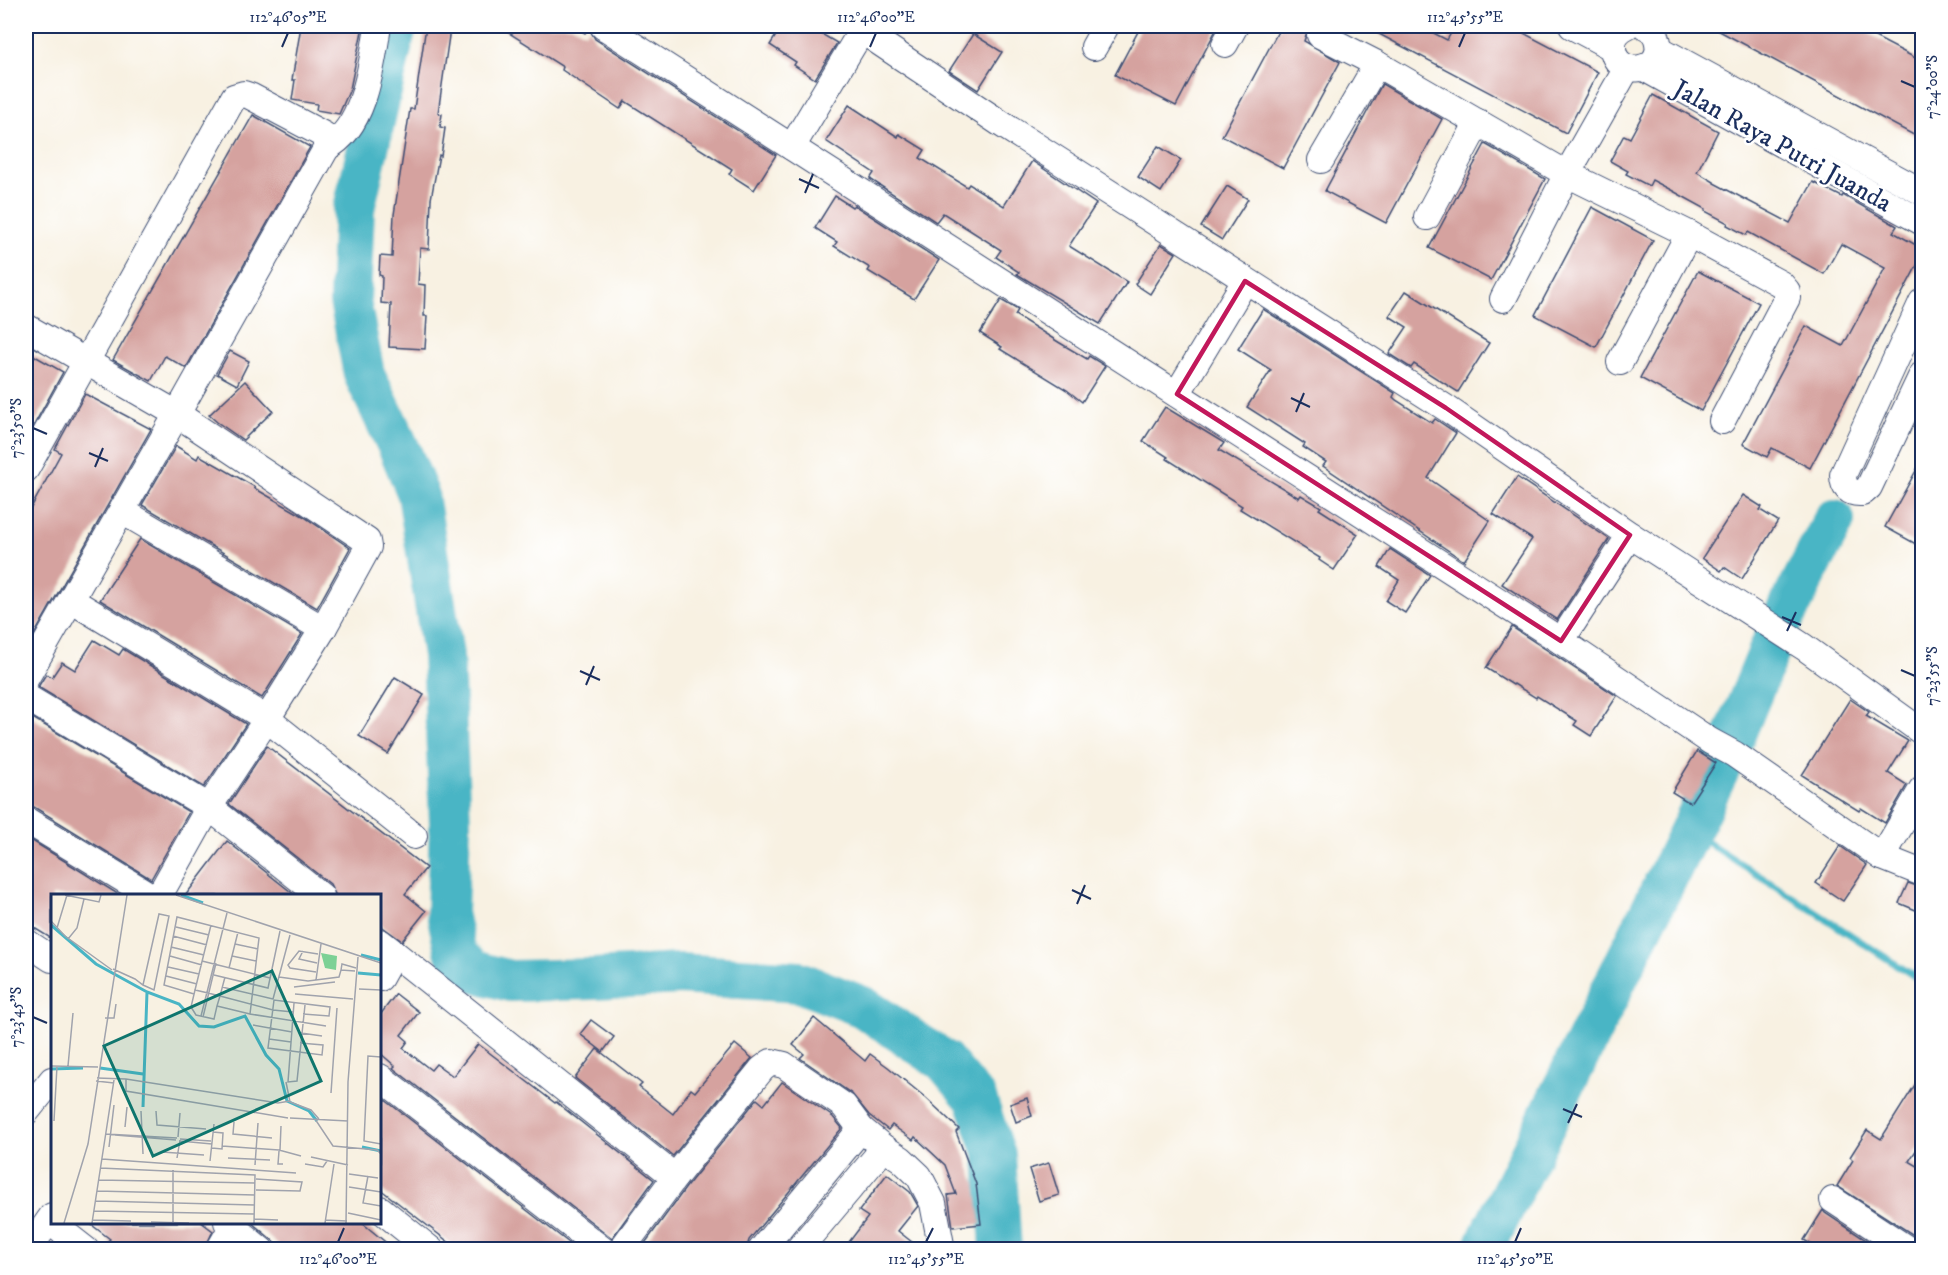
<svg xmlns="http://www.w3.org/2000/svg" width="1948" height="1275" font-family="'IM FELL DW Pica',serif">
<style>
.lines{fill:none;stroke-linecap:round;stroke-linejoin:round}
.stream{stroke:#49b5c5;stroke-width:7}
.river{stroke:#49b5c5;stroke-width:42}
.building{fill:#d5a29f}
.minor-casing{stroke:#3c4c72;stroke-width:28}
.minor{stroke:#fff;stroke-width:26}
.marked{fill:none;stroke:#c2185b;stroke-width:4.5;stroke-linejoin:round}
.ticks{fill:none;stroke:#1b2f5e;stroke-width:2}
.labels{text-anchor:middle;stroke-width:5;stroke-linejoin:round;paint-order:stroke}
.street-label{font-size:26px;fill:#1b2f5e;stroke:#fff}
.inset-river{fill:none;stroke:#49b5c5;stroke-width:3}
.inset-road{fill:none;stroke:#a0a3ad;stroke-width:1.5}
.view{fill:#0f766e;fill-opacity:0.15;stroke:#0f766e;stroke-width:3}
.inset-edge{fill:none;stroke:#1b2f5e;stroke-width:3}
.neatline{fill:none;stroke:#1b2f5e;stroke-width:2}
.ticks-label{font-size:15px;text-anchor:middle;fill:#1b2f5e}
</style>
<rect width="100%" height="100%" fill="#fff"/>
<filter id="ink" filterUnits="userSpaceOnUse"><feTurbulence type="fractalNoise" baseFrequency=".0167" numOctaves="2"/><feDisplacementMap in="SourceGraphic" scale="12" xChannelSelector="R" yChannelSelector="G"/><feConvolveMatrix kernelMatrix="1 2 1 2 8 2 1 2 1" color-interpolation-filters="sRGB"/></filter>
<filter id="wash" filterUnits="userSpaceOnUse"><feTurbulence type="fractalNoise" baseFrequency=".008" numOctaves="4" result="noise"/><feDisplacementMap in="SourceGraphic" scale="24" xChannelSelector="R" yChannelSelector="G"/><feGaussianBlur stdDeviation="1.35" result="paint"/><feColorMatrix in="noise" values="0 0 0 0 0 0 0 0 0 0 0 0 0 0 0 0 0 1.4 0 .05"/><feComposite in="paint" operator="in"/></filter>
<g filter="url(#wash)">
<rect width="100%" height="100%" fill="#f8f1e2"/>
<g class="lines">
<polyline class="stream" points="1690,831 1922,981"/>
<g class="river">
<polyline points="396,26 354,209 350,301 364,374 399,448 418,494 443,655 450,823 447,913 456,954 473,971 510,981 594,979 679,974 799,982 863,1007 944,1061 976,1099 995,1155 1001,1250"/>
<polyline points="1483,1250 1690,831 1728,751 1779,627 1834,520"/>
</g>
</g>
<g id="blocks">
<g class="building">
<polygon points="301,26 363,26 350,89 339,114 316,110 317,104 292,100 295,80 292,80"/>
<polygon points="426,26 450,29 438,113 442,114 440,127 445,128 441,156 439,155 431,199 429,249 420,248 418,284 425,285 424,316 427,316 425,349 389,347 391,304 381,303 382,276 379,275 380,256 392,257 394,215 410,109 414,109"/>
<polygon points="498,26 573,26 585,33 589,28 595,39 776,155 754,190 729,174 732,169 625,101 620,109 562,70 563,67"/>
<polygon points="782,26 808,26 837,43 815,79 794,65 796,62 770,45"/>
<polygon points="1141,26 1218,26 1176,106 1115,75"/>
<polygon points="1281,26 1309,26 1304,41 1340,62 1283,168 1222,136"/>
<polygon points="1364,26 1420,26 1447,40 1455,26 1510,26 1598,72 1566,133"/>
<polygon points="1710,26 1854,26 1923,62 1923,140"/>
<polygon points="973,34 1002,52 978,90 949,71"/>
<polygon points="1382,84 1442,119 1386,223 1325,191"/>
<polygon points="1653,95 1718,131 1697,172 1714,182 1714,183 1790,223 1813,182 1842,197 1843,195 1897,226 1893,232 1923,249 1923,254 1810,468 1772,448 1767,457 1743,444 1806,326 1843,346 1885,268 1841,244 1824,274 1748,232 1746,235 1727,225 1728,223 1705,211 1706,209 1673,191 1652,180 1649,186 1626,174 1628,171 1610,161 1624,135 1630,138"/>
<polygon points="849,105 898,137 899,134 925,150 920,158 967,187 969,184 1004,206 1032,161 1096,204 1069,246 1127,282 1100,324 1017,274 1019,272 996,257 1001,250 943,213 936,222 870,179 874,173 826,141"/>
<polygon points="253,115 310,147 186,368 165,356 151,381 113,360"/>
<polygon points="1485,144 1545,179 1491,280 1429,248"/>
<polygon points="1158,146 1181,160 1161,192 1138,177"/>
<polygon points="1227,186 1248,199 1222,240 1201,227"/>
<polygon points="835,196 852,207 854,205 939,260 914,299 868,271 870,268 834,246 837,242 815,228"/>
<polygon points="1592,207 1653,240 1596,347 1535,315"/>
<polygon points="1161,244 1176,253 1150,294 1135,284"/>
<polygon points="1698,271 1759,303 1701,411 1640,378"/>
<polygon points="1406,291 1489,343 1458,392 1414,364 1411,368 1389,354 1407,327 1389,316"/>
<polygon points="1001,300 1018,310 1015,315 1060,343 1087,359 1089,356 1105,366 1082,402 1067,390 1000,349 1002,347 980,333"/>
<polygon points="1263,309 1395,393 1393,397 1396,400 1432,423 1435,419 1456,433 1428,478 1490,521 1464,561 1323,466 1326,462 1303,447 1305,444 1247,407 1271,370 1238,349"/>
<polygon points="26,351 63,372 29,434 26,432"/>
<polygon points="230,351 249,361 237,385 217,374"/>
<polygon points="245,381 273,411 243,440 217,422 209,415"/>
<polygon points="85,394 151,429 26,649 26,517 61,453 55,449"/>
<polygon points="1165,407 1224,443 1219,450 1299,498 1301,495 1321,507 1319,509 1358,534 1334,570 1319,560 1320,558 1240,509 1242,506 1167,459 1168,457 1143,441"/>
<polygon points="176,446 197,459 199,455 255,487 254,488 303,516 350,548 317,608 142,505"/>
<polygon points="1923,458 1923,548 1885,527"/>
<polygon points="1517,477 1609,539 1557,620 1502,584 1532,539 1493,514"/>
<polygon points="1743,495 1762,507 1760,510 1778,521 1742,579 1724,567 1721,571 1702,558"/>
<polygon points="140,539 302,634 262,698 100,600"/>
<polygon points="1390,549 1430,575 1405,613 1386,601 1399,580 1379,567"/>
<polygon points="1512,627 1617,696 1591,736 1574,725 1577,721 1537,696 1536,698 1514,684 1513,685 1486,668"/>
<polygon points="94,640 119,655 123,649 246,724 204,787 38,687 46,674 52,677 62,662 75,670"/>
<polygon points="395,677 424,695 388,754 359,736"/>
<polygon points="1850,699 1869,712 1866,716 1908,741 1888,773 1907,785 1885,823 1861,808 1859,811 1802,775"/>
<polygon points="26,714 189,812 151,879 34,807 26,805"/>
<polygon points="267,746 426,868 405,894 426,911 402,941 380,925 380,896 336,896 330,884 229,804"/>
<polygon points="1697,751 1716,763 1690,803 1672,792"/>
<polygon points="26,837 121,896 52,896 52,939 26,923"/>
<polygon points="227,841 296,896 185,896"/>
<polygon points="1840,846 1867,865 1843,901 1816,883"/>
<polygon points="1908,883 1923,888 1923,913 1899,903"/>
<polygon points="396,994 419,1012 401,1035 408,1041 403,1048 431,1070 436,1064 453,1076 478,1044 555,1103 556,1102 654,1180 612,1238 393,1068 395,1066 380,1053 380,1015"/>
<polygon points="814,1018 865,1061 870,1054 888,1067 926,1098 959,1129 956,1132 976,1184 981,1224 953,1227 948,1195 956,1194 945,1165 915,1137 913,1140 892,1125 888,1130 869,1115 852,1094 800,1058 804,1054 793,1045"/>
<polygon points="591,1020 614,1037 603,1052 580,1034"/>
<polygon points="735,1044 752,1058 673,1156 575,1078 597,1049 642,1084 639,1087 673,1114 691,1089 695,1092"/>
<polygon points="1923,1072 1923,1140 1909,1161 1923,1169 1923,1244 1917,1237 1837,1186 1853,1160 1850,1157 1867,1130 1881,1139"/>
<polygon points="782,1082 833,1117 842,1128 749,1240 746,1250 640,1250 687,1186 757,1099 764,1105"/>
<polygon points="380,1096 578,1250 459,1250 380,1189"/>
<polygon points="1027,1098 1032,1116 1016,1122 1010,1104"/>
<polygon points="1049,1163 1059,1195 1039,1201 1029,1169"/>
<polygon points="887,1174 910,1192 918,1206 898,1231 922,1250 843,1250 868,1217 859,1211"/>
<polygon points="1823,1210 1825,1213 1881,1250 1820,1250 1804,1240"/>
<polygon points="88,1222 201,1222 213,1231 204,1250 119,1250 108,1241 110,1239"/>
<polygon points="251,1222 361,1222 395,1250 284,1250"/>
</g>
</g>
</g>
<g filter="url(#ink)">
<use href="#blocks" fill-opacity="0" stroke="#3c4c72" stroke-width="1.5"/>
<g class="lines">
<defs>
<g id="minor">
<polyline points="603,26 1561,641 1710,741 1734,754 1882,857 1922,873"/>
<polyline points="855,26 1000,123 1446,408 1630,535 1804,647 1922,732"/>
<polyline points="1572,26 1613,48"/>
<path d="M1627 26C1618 30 1612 38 1613 48 1615 79 1664 73 1658 43 1657 35 1652 29 1645 26"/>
<polyline points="1320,35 1377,64 1567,174 1689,234 1781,284 1787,291 1787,298 1722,421"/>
<polyline points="1225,44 1235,26"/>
<polyline points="1094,47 1106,26"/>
<polyline points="1659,49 1922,192"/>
<polyline points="1644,68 1922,222"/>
<path d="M327 147C365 128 372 63 378 26"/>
<polyline points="792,147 862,30"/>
<polyline points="1321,160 1377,64"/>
<polyline points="1427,217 1478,122"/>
<polyline points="1503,299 1567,174 1627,68"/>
<path d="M1922 302 1843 475C1843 487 1849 494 1862 493L1869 487 1922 375"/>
<polyline points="26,327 177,414 367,541 368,547 323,629 267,719 209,807 159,896"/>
<polyline points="1620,362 1689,234"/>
<polyline points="1177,394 1245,281"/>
<polyline points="26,469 234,97 244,94 250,96 324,135 327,147 177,414 26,678"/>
<polyline points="122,511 323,629"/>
<polyline points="71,600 267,719 414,836"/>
<polyline points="1561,641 1630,535"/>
<polyline points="26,697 209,807 321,896"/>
<polyline points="26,820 151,896"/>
<polyline points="1882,857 1922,789"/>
<polyline points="26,942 52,959"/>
<polyline points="380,942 394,953 380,978"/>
<polyline points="394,953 675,1177"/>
<polyline points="380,1077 603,1250"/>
<polyline points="26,1112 52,1080"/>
<polyline points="1833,1200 1909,1250"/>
<polyline points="380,1209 431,1250"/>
<polyline points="49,1221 86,1250"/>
<polyline points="227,1222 261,1250"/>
<polyline points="28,1250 52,1216"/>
<polyline points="219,1250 235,1222"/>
<polyline points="621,1250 675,1177 762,1069 771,1062 784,1065 844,1106 861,1129 884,1148 901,1159 919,1176 933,1203 942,1250"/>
<polyline points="761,1250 861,1129"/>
<polyline points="798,1250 884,1148"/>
</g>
</defs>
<use href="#minor" class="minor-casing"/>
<use href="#minor" class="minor"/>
</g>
</g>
<path class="marked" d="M1245 281 1446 408 1630 535 1561 641 1177 394Z"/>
<path class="ticks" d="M282 47 288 33M870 47 876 33M1459 47 1465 33M1901 81 1915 87M799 179 819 188M805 193 813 174M1291 398 1310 407M1296 412 1304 393M33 428 47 434M89 453 108 461M95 467 103 448M1782 617 1801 625M1787 631 1796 612M1901 670 1915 676M580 671 600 680M586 685 594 666M1072 890 1091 899M1077 904 1085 885M33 1017 47 1023M1563 1109 1582 1117M1568 1123 1577 1104M338 1242 344 1228M926 1242 933 1228M1515 1242 1521 1228"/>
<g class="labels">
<g class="street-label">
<text transform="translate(1783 145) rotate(29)" y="9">Jalan Raya Putri Juanda</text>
</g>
</g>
<g transform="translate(51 894)">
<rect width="330" height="330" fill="#f8f1e2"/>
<path d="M270 59 286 62 285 76 274 74Z" fill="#7cd195"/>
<path class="inset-river" d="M130 1 152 9M0 31 45 70 96 98 128 110 148 132 163 133 194 122 215 161 228 175 236 207 258 217 266 227M310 61 330 66M307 79 330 81M49 174 92 180M0 175 32 174M92 213 96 98M311 253 330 257"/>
<path class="inset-road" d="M14 1 48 8 50 1M125 1 330 69M0 27 14 42 61 76M125 33 158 41M6 34 16 1M122 42 156 51M17 45 26 34 33 5M184 50 207 55M120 53 153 61M252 57 248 65 266 69M119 62 151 71M181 62 205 67M151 67 219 84M117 73 148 80M178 74 187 38M62 75 84 85 92 91 103 96 118 22 108 20 92 91M290 76 291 70 305 74M265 78 239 74 237 71 248 57 267 60M163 81 217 94 229 37M115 82 146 90M174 83 169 102 166 112 163 125 145 121 140 113 144 96 157 99 169 102 222 116 242 118M228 83 257 87 288 83 290 76 304 77M265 86 270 50M171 93 222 105M243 93 284 88M308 95 330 96M144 96 160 31M143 100 113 91 126 23 208 44 199 120 275 132M244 100 302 105M222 105 239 41M243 109 237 188 246 187 254 111M166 112 199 120M150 122 176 19M152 123 165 69M54 124H63L65 110M202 131 241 138M250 139 271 142M218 145 240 148M249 149 272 151 271 161 217 154 223 106 279 113 278 122 252 120M330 163 317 162 313 247 330 250M0 172 47 173M17 172 22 119M46 184 75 185 227 209 239 207M75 185V197L237 224M45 187 63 189M235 188 239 208 260 216 268 225M280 199 286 114M90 217 92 260M90 217 92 260M105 217 106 231 155 235M239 224 297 227M264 225 282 252 326 256 330 260M3 227 6 172M183 228 182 240 221 244M74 233 76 213M55 240 126 244M64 241 125 246M127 243 129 219M129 245 160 247M129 247 161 250M171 252 228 256 250 262M58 253 63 211M161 254 171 255 172 239 162 238M229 256 230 232M228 257 227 270H232M111 258 153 261M260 263 297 271M126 264 129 246M177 264 219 266M51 265 245 279M159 267 163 230M254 270 272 273 276 267M204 271 207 229M49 274 204 281 203 329M298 280 327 284M317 282 312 309 330 312M205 285 251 288 249 297 205 296M48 286 204 289M298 293 330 298M46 297 204 301M45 307 204 311M43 317 203 320M297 319 330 326M203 325 227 326M42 326 80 327M274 326 296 327M100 328 138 329M13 329 37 250 76 1M41 329 63 186M122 329V276M274 329 283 270M295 329 297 188 307 63"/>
<path class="view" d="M221 77 270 187 102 262 53 152Z"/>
<rect width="330" height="330" class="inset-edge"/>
</g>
<rect width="1948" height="1275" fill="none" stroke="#fff" stroke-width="66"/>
<rect x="33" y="33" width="1882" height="1209" class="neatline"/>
<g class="ticks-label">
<text x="288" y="22">112°46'05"E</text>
<text x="876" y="22">112°46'00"E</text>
<text x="1465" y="22">112°45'55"E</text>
<text transform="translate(1932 87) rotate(-90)" y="5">7°24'00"S</text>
<text transform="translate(16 428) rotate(-90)" y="5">7°23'50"S</text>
<text transform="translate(1932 676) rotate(-90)" y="5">7°23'55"S</text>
<text transform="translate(16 1017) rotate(-90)" y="5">7°23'45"S</text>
<text x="338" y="1264">112°46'00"E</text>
<text x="926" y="1264">112°45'55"E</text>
<text x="1515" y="1264">112°45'50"E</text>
</g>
</svg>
